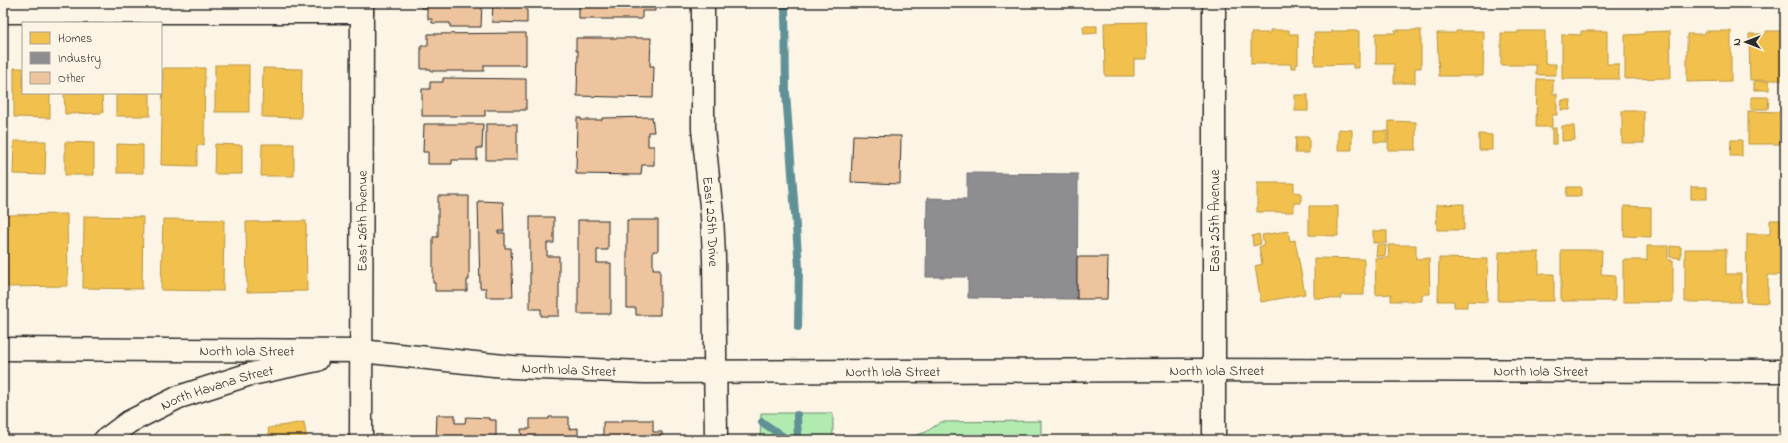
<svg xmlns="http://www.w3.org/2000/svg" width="1788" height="443" font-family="'Indie Flower',sans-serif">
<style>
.green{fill:#b2ebaf;stroke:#6e8b6d}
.homes{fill:#f2c14e;stroke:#b69444}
.industry{fill:#8d8d92;stroke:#707073}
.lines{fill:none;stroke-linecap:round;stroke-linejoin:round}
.stream{stroke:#619196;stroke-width:8}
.building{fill:#edc49d;stroke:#2b2b2b}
.street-casing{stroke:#2b2b2b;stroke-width:25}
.secondary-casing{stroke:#2b2b2b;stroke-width:25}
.street{stroke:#fcf5e5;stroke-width:22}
.secondary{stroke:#fcf5e5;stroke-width:22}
.labels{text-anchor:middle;stroke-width:4;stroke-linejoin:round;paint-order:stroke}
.street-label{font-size:14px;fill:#2b2b2b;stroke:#fcf5e5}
</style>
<rect width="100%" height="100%" fill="#fcf5e5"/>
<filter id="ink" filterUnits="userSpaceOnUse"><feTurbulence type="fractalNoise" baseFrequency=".025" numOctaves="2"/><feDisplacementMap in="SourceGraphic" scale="8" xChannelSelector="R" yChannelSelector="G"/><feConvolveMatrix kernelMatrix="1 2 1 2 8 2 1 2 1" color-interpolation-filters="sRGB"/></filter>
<g filter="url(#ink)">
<g class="green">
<polygon points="761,413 833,413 833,440 760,440"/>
<polygon points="1041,421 1041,440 902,440 926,432 941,422"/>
</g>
<g class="homes">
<polygon points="1146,22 1147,59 1134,59 1134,76 1105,76 1104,23"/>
<polygon points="1083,26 1097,26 1097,33 1084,34"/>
<polygon points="1270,30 1289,30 1289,34 1298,34 1298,64 1296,64 1296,68 1291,68 1291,64 1251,64 1251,33 1270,33"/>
<polygon points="1395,30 1421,30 1421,68 1415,68 1415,83 1394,83 1394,64 1376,64 1376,33 1395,33"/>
<polygon points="1332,31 1359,31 1359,68 1353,68 1353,64 1315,65 1314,33 1332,33"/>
<polygon points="1456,31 1484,31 1483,76 1439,76 1437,33 1456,33"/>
<polygon points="1518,31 1545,31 1545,64 1556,64 1556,75 1536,75 1536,65 1501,65 1501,33 1518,33"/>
<polygon points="1581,31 1607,31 1607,64 1619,64 1619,79 1562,79 1562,34 1581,35"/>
<polygon points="1670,31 1671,78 1625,79 1625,35 1644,34 1644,32"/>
<polygon points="1705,31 1731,31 1731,81 1687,82 1687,34 1705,34"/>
<polygon points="1766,31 1785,31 1785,80 1750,80 1749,34 1766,34"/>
<polygon points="3,65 4,65 3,116"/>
<rect x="215" y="65" width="34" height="47"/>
<polygon points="14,68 23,68 23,93 50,93 50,118 14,117"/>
<polygon points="163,68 205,68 204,145 197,145 197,166 161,165"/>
<polygon points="263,68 302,69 301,118 262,117"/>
<polygon points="1537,79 1553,79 1553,94 1557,94 1557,115 1552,115 1552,127 1536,127"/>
<rect x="1754" y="81" width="15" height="9"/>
<polygon points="64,93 102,93 103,113 65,114"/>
<rect x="116" y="93" width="34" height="23"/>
<rect x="1295" y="95" width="13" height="16"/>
<polygon points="1751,97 1769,97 1768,109 1751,109"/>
<polygon points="1562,100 1571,100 1570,110 1561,110"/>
<rect x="1622" y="111" width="22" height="32"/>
<polygon points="1748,111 1781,112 1780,144 1748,144"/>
<polygon points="1389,121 1416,122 1416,150 1388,150"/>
<polygon points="1562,126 1574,126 1575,140 1562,141"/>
<rect x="1552" y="128" width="4" height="16"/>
<polygon points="1338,129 1352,130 1352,150 1338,150"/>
<rect x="1374" y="131" width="13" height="11"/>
<polygon points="1479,134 1492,135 1492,150 1479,150"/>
<polygon points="1296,137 1309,137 1309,153 1295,153"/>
<polygon points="1731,140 1742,140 1742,156 1730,156"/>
<polygon points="14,141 46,141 45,175 13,174"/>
<polygon points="65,142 94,143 94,175 65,175"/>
<polygon points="117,144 143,145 143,173 117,173"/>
<polygon points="215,144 242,145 242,174 214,174"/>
<polygon points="262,144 294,144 294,176 261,176"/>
<polygon points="1257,183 1294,183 1294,192 1301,193 1301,203 1294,203 1294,212 1257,212"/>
<polygon points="1567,187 1581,187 1581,196 1566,196"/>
<rect x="1691" y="187" width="16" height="12"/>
<polygon points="1464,204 1464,230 1437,230 1436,205"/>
<polygon points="1309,206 1338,206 1338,236 1309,235"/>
<polygon points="1624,206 1651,207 1651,237 1624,236"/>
<polygon points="67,214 68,286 7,287 6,215"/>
<polygon points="84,216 143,217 142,289 83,288"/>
<polygon points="163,219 224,220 223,291 161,290"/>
<polygon points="1770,220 1785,220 1785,275 1768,275 1768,303 1746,302 1747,234 1770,234"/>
<polygon points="306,221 307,291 247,292 246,222"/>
<polygon points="1288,231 1290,241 1295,240 1305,294 1261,302 1255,266 1262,264 1259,247 1264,245 1262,235"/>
<rect x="1373" y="231" width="14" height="12"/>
<polygon points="1259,234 1261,244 1253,246 1252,236"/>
<polygon points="1377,245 1386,245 1385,256 1376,256"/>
<polygon points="1388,245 1416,245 1416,259 1429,258 1430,294 1422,294 1422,301 1391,301 1391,294 1376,295 1375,258 1389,258"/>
<polygon points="1647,246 1668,246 1668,260 1673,260 1673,302 1623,302 1623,260 1647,260"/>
<polygon points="1670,246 1681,247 1681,258 1670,257"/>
<polygon points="1685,249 1726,249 1726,274 1741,274 1741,302 1685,302"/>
<polygon points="1561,250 1602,250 1601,274 1615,275 1615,301 1561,301"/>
<polygon points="1499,252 1539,252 1539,274 1554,274 1554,301 1498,301"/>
<polygon points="1314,258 1364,259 1364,295 1341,295 1341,299 1314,298"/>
<polygon points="1439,258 1488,259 1487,302 1467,301 1467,307 1454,307 1454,301 1438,301"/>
<polygon points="304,422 307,440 270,440 268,428"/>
<polygon points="232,433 234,440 212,440"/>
<rect x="1624" y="439" width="46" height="1"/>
</g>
<polygon class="industry" points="967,173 1078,174 1077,299 968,298 968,277 926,277 927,198 967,199"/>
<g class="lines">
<g class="stream">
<polyline points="785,3 786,93 799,267 798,327"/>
<polyline points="797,415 798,440"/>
<polyline points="762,422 788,440"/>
</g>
</g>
<g class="building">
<polygon points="421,3 482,3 481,27 450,27 450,23 432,23 432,19 428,19 428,15 427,15 427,8 421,8"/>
<polygon points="493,3 527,3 527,23 492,22"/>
<polygon points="579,3 655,3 655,11 642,11 642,19 579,19"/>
<polygon points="526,33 526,65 484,65 484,71 431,71 431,69 421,69 421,46 428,46 428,34"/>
<polygon points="576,38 651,38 650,66 654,66 653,98 577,96 578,51 576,51"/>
<polygon points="443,78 526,79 526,110 485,110 485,116 422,116 422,89 430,89 430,82 443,82"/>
<polygon points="652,117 654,132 648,132 648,146 654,146 654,165 642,165 641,175 576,174 577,118 581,118 581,120 602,120 602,118"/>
<polygon points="424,124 483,124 482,148 477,148 477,160 452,160 452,164 428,164 428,152 423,152"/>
<rect x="486" y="124" width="31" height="36"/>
<polygon points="853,135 901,136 900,184 851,182"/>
<polygon points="438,196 469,196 469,280 467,280 467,291 435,291 435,283 433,283 433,237 438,237"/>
<polygon points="478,201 503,202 504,231 498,231 498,233 505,233 505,248 511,248 513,297 486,297 486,288 480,288"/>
<polygon points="530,217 554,217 554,243 547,243 547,256 559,256 559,316 541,316 541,309 530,309"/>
<polygon points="578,220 608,220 608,250 597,250 597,263 611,263 611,314 578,314"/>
<polygon points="627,220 658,220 658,251 653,251 653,269 660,269 660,315 636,315 636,308 627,308"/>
<polygon points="1077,257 1108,257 1107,299 1077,299"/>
<polygon points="437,415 455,415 455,423 465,423 466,417 489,418 489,420 496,420 496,440 436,440"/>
<polygon points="549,417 569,417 569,429 578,428 578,440 522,440 521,429 530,429 530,419 549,419"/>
<polygon points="622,420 653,420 653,432 662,432 662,440 603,440 603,422 622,422"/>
</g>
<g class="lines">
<defs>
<g id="street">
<path id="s1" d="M703 3V129L712 216 714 257 716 440"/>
<polyline points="3,12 362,12"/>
</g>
<g id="secondary">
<polyline points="1214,3 1214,440"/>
<path id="s2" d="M3 349 361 351 513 367 644 372 1180 370 1785 371"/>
<path id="s3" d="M105 440 129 422 179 397 247 375 317 360"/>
<path id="s4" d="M361 440 362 3"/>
</g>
</defs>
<use href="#street" class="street-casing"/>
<use href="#secondary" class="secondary-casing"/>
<use href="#street" class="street"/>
<use href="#secondary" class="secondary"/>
</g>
</g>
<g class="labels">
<g class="street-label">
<text dy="5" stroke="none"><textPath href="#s4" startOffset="219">East 26th Avenue</textPath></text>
<text dy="5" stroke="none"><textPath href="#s1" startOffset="219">East 25th Drive</textPath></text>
<text transform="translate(1214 221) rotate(-90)" y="5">East 25th Avenue</text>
<text dy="5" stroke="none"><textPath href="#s2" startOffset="244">North Iola Street</textPath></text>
<text dy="5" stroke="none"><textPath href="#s2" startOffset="567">North Iola Street</textPath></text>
<text dy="5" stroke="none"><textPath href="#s2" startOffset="1215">North Iola Street</textPath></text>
<text dy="5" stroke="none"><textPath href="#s2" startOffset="891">North Iola Street</textPath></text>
<text dy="5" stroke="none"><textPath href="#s2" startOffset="1539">North Iola Street</textPath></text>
<text dy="5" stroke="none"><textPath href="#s3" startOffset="125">North Havana Street</textPath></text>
</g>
</g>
<rect width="1788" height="443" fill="none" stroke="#fcf5e5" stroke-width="16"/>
<rect x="8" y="8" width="1772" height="427" fill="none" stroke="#2b2b2b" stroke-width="1.5" filter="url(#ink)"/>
<rect x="22" y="22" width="140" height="72" fill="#fcf5e5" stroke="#a8a49b"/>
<rect x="30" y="32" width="20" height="12" fill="#f2c14e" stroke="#a8a49b"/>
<text x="58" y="42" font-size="12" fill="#2b2b2b">Homes</text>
<rect x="30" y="52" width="20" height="12" fill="#8d8d92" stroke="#a8a49b"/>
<text x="58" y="62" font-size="12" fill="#2b2b2b">Industry</text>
<rect x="30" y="72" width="20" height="12" fill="#edc49d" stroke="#a8a49b"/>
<text x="58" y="82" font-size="12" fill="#2b2b2b">Other</text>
<g transform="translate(1746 42) rotate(270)" stroke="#fcf5e5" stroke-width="3" paint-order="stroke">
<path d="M0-3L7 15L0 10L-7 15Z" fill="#2b2b2b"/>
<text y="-6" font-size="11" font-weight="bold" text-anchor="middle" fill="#2b2b2b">N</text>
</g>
</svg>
